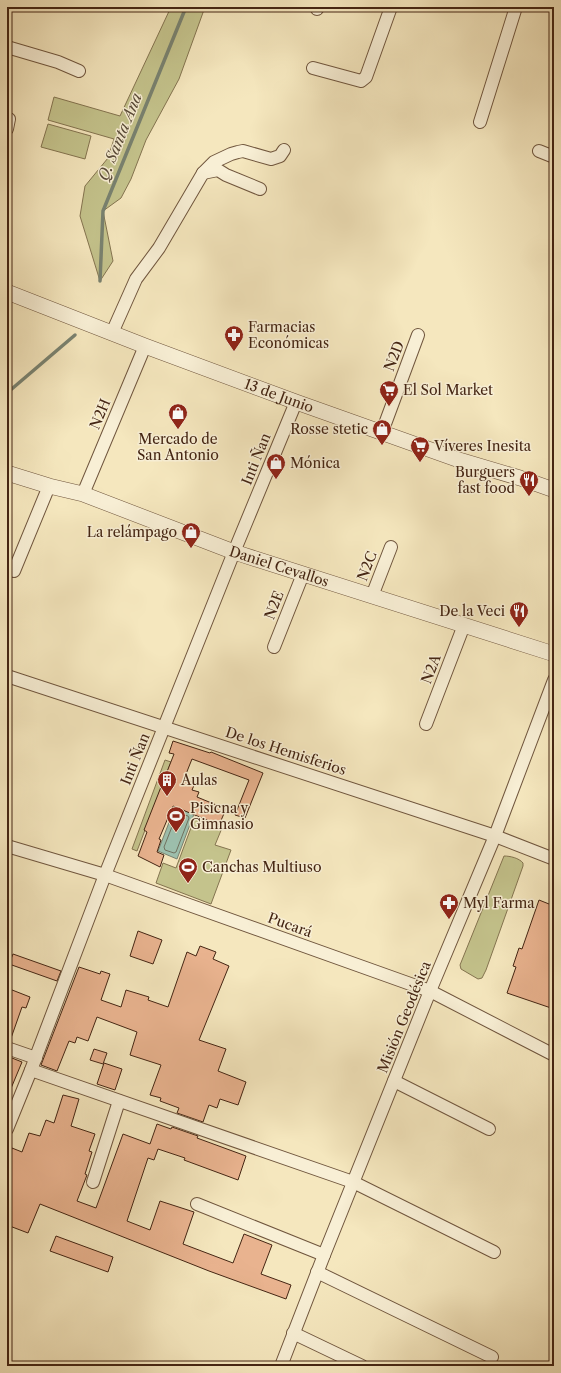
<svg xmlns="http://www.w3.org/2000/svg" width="561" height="1373" font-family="'Libre Caslon Text',serif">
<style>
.green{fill:#c4c38c;stroke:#847450}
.water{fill:#9dc0ae;stroke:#798270}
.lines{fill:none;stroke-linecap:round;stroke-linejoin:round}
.shore{stroke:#707260;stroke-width:1}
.stream{stroke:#798270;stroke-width:3.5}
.building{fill:#e9b38f;stroke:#442513}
.minor-casing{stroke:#70563e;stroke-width:14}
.tertiary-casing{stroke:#70563e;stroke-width:16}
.minor{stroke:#f8efd5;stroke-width:12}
.tertiary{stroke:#f8efd5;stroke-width:15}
.labels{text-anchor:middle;stroke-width:3;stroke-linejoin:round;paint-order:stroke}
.poi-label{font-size:14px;fill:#442513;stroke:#f8efd5;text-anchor:start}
.street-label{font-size:14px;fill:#442513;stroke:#f8efd5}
.water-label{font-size:15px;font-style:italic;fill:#5a4c3a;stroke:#f8efd5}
</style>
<rect width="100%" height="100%" fill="#f5e7be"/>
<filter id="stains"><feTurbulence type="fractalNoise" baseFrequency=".005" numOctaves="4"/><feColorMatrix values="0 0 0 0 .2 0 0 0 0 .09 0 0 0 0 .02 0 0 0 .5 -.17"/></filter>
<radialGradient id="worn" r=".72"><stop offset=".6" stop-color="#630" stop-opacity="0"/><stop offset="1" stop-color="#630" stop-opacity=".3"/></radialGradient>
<g class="green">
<polygon points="171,7 205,7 179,79 146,140 131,179 121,198 103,211 113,261 100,281 80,216 85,186 108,158 114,139 48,120 54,97 120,116"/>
<polygon points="48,124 91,136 85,159 41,147"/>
<polygon points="165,760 171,762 137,851 132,849"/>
<polygon points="195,817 222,828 215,845 231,850 211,904 156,883 163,863 176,868"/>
<path d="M504 856C510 856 519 858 523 863V866L486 970 482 978 478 979 461 969 460 965Z"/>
</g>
<polygon class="water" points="175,807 194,814 177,859 158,851"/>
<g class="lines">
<polygon class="shore" points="179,813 188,816 189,818 176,852 174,853 165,850 164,847 177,814"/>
<g class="stream">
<polyline points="100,281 103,211 186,7"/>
<polyline points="7,393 75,335"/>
</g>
</g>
<g class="building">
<polygon points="173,741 210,753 211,752 263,773 245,818 235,815 249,780 192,759 184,779 195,783 192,790 199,792 197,797 226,809 219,825 173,806 159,839 161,840 157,852 164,855 160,867 138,856 147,832 144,830 174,754 169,753"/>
<polygon points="539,900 554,906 554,1009 507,993 516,967 513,966 519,948 522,949"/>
<polygon points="138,931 162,940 153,964 130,956"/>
<polygon points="200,946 216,952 213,959 229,966 199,1040 226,1049 218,1071 246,1082 238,1105 220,1099 217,1108 209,1105 203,1122 177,1113 179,1108 160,1101 161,1098 150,1095 161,1065 130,1055 137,1032 97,1017 88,1041 77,1037 75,1043 69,1041 57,1071 41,1065 79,967 100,974 101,971 110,974 101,1000 121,1007 126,990 149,997 148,1000 168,1007 187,952 196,956"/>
<polygon points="13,954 61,971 57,981 9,964"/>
<polygon points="7,988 30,997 26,1008 22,1007 10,1041 7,1041"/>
<polygon points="94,1049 107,1053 103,1064 90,1060"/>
<polygon points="7,1056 22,1062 7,1098"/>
<polygon points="104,1063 122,1069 115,1090 97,1084"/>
<polygon points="63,1095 79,1099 71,1126 95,1134 89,1151 92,1152 85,1174 87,1175 77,1201 96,1208 123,1134 150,1144 157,1124 171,1129 172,1127 198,1136 197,1138 246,1156 238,1180 184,1160 185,1158 158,1149 154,1160 148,1158 127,1221 150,1230 160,1201 194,1212 183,1244 233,1263 244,1234 272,1245 261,1274 291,1285 286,1299 209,1271 40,1204 28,1233 7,1225 7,1156 10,1156 12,1148 22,1152 29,1133 40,1136 46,1120 54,1123"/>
<polygon points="56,1236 113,1257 108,1272 50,1251"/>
</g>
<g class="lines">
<defs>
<g id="minor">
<polyline points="317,9 317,7"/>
<polyline points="7,47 58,62 79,71"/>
<polyline points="313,68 361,81 366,77 391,7"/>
<polyline points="480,122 516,7"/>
<polyline points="7,129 9,119"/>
<polyline points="539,151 554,157"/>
<polyline points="203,173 218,170 226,175 260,189"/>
<polyline points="112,333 136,279 159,248 203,173 214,162 231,154 238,152 243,151 271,159 280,156 284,150"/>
<polyline points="382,432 418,335"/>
<polyline points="83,494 145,346"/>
<polyline points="14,571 49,486"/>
<polyline points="372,596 391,547"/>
<polyline points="274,647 303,574"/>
<polyline points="7,676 495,836 554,859"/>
<polyline points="426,724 464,625"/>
<polyline points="7,846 105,875 430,991 554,1055"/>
<polyline points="7,1048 36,1058"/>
<polyline points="31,1070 353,1182 494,1252"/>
<polyline points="394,1081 489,1129"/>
<polyline points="7,1129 31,1070 105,875 234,552 296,402"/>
<polyline points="93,1182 119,1101"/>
<polyline points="197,1204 324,1255"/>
<polyline points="317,1272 492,1357"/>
<polyline points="293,1333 362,1366"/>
<polyline points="281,1366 324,1255 430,991 495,836 554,680"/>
</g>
<g id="tertiary">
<path id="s1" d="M7 292 145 346 296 402 459 460 520 478 554 490"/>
<path id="s2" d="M7 473 49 486 83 494 234 552 554 654"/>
</g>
</defs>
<use href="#minor" class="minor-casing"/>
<use href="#tertiary" class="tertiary-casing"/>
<use href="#minor" class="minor"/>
<use href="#tertiary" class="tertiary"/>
</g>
<defs>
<symbol id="pharmacy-pin" viewBox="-11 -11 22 30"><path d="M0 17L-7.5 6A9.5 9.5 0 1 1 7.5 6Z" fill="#8f2418" stroke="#f8efd5"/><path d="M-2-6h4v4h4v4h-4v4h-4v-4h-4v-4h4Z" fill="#fff"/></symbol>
<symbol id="supermarket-pin" viewBox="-11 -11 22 30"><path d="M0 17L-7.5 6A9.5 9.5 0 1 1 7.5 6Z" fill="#8f2418" stroke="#f8efd5"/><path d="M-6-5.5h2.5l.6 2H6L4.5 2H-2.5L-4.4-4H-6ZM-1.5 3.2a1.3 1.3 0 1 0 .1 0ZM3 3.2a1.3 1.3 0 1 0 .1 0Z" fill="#fff"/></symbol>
<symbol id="shop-pin" viewBox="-11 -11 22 30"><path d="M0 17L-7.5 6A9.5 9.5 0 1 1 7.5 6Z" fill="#8f2418" stroke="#f8efd5"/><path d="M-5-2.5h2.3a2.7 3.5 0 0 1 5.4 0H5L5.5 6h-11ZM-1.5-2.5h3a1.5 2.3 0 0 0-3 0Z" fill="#fff"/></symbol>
<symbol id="restaurant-pin" viewBox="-11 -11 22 30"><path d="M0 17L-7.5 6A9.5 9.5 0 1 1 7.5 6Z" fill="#8f2418" stroke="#f8efd5"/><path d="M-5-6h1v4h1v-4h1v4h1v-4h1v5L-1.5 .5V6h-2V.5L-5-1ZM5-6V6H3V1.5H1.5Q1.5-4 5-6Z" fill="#fff"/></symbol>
<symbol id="building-pin" viewBox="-11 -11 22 30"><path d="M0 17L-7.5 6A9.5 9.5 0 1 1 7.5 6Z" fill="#8f2418" stroke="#f8efd5"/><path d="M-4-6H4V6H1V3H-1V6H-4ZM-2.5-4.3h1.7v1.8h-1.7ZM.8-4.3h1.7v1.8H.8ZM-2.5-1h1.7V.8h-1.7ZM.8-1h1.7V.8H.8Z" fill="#fff"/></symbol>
<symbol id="stadium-pin" viewBox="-11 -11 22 30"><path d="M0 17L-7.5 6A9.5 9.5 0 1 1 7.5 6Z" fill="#8f2418" stroke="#f8efd5"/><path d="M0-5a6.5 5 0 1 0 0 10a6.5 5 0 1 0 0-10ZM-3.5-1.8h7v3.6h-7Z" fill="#fff"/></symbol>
</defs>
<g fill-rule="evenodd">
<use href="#pharmacy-pin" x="223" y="324" width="22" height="30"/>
<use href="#supermarket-pin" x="378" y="379" width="22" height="30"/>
<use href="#shop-pin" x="167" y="402" width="22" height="30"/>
<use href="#shop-pin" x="371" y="418" width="22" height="30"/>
<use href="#supermarket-pin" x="409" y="435" width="22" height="30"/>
<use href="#shop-pin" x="265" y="452" width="22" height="30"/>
<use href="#restaurant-pin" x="518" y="469" width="22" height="30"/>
<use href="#shop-pin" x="180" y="521" width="22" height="30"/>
<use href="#restaurant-pin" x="508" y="600" width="22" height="30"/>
<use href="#building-pin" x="156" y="769" width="22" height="30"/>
<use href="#stadium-pin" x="165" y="805" width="22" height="30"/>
<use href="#stadium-pin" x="177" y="856" width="22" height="30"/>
<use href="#pharmacy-pin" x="438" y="892" width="22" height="30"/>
</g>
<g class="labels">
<g class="poi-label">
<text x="248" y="332">Farmacias<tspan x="248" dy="16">Económicas</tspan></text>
<text x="403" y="395">El Sol Market</text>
<text x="368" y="434" text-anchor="end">Rosse stetic</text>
<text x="178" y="444" text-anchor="middle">Mercado de<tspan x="178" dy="16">San Antonio</tspan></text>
<text x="434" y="451">Víveres Inesita</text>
<text x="290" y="468">Mónica</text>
<text x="515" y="477" text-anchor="end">Burguers<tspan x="515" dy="16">fast food</tspan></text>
<text x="177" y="537" text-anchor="end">La relámpago</text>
<text x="505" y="616" text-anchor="end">De la Veci</text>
<text x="181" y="785">Aulas</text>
<text x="190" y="813">Pisicna y<tspan x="190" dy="16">Gimnasio</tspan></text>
<text x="202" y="872">Canchas Multiuso</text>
<text x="463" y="908">Myl Farma</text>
</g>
<g class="street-label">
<text transform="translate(394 356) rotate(-69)" y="5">N2D</text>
<text dy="5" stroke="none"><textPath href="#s1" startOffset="291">13 de Junio</textPath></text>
<text transform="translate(100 414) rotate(-67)" y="5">N2H</text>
<text transform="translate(256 459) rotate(-68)" y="5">Inti Ñan</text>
<text dy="5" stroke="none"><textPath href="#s2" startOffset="288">Daniel Cevallos</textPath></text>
<text transform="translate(367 566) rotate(-69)" y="5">N2C</text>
<text transform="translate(274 605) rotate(-69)" y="5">N2E</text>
<text transform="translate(431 669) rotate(-69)" y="5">N2A</text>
<text transform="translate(286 751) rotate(18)" y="5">De los Hemisferios</text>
<text transform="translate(135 759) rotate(-68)" y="5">Inti Ñan</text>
<text transform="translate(290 925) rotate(20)" y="5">Pucará</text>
<text transform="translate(404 1017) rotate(-68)" y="5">Misión Geodésica</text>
</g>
<g class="water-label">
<text transform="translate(120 137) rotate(-68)" y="5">Q. Santa Ana</text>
</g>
</g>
<rect width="561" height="1373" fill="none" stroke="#f5e7be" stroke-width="24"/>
<rect x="8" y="8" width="545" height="1357" fill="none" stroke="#442513" stroke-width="2"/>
<rect x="12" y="12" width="537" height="1349" fill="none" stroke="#442513"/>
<rect width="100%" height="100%" filter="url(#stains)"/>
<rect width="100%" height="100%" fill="url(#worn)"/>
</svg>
